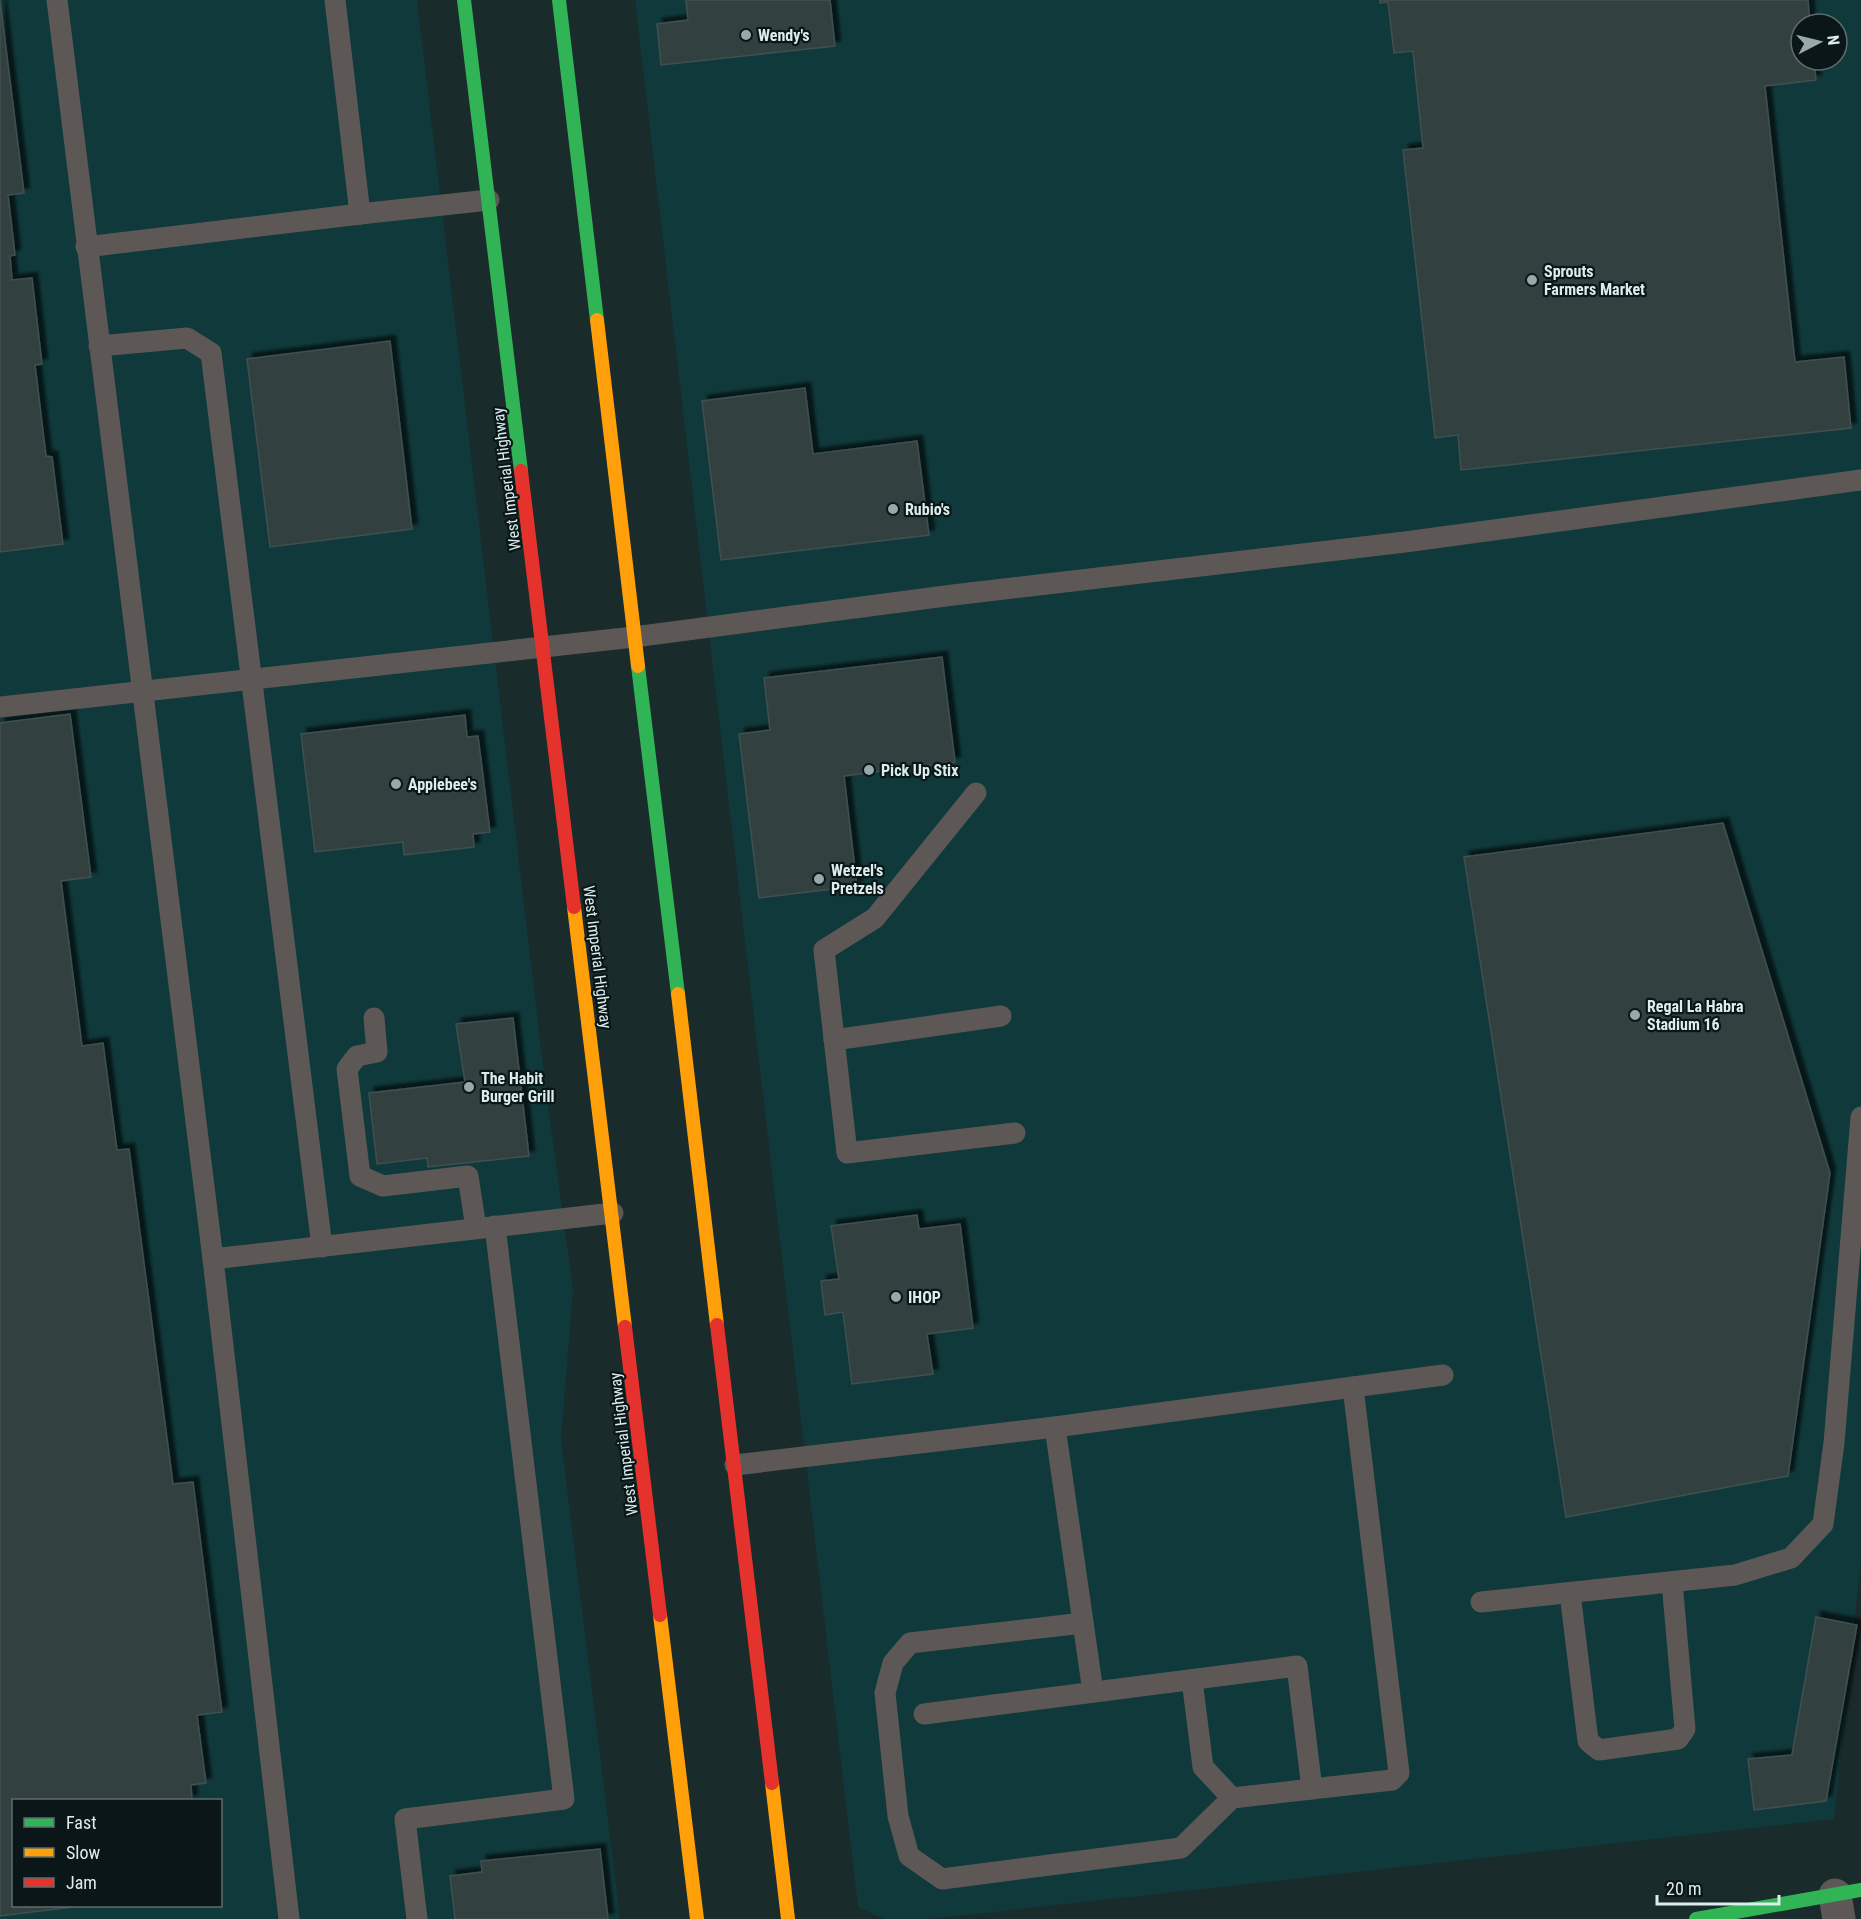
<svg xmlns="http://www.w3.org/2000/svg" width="1861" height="1919" font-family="'Roboto Condensed',sans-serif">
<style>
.built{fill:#10393b;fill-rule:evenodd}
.building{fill:#324040;stroke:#414f50;stroke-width:1.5;filter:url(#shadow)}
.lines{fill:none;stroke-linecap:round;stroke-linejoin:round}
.lane{stroke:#5d5855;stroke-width:21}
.street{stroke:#5d5855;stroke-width:33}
.fast{stroke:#30b455;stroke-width:14}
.slow{stroke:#ff9f0a;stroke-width:14}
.jam{stroke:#e5322d;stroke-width:14}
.poi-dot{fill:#98a9aa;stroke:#0a1617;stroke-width:2}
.labels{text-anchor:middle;stroke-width:4.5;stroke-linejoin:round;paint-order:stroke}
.poi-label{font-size:16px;font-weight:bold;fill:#dcedee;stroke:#0a1617;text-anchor:start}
.street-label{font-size:16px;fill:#dcedee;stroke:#0a1617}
</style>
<defs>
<filter id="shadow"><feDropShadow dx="5.5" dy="-5.5" stdDeviation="1.5" flood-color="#0009"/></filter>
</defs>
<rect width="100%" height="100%" fill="#1a2b2b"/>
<g class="built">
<path d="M0 0H417L546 1091 573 1289 561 1439 620 1919H0ZM14 1800H220V1906H14Z"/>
<path d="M635 0H1861V1558L1834 1819 930 1919H884L858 1907ZM1801 24H1837V60H1801Z"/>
</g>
<g class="building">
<polygon points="0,0 24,193 8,195 15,255 10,256 12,280 32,278 42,364 35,365 46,456 52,457 63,544 0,552"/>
<polygon points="686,0 830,0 835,46 661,65 657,24 688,20"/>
<polygon points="1380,0 1808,0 1810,24 1801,24 1801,60 1814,60 1816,80 1765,86 1795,362 1844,357 1851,428 1461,470 1458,435 1435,438 1403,150 1423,148 1413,51 1394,53 1388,2 1380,3"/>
<polygon points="390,341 412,529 270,547 247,359"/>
<polygon points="805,388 813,454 917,441 929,535 721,560 702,401"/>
<polygon points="942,657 955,762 844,776 857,886 759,898 739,734 770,730 764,678"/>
<polygon points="70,714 91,877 61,881 82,1046 103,1043 117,1150 129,1149 173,1484 193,1482 222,1712 197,1715 206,1783 191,1785 192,1800 14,1800 14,1906 81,1906 0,1916 0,723"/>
<polygon points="465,715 467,737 478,736 490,832 473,834 474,847 404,855 403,842 315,852 301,734"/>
<polygon points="1723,823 1830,1173 1788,1476 1566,1517 1464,857"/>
<polygon points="513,1018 529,1156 428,1167 427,1158 377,1164 369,1093 465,1082 456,1024"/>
<polygon points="917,1215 919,1229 960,1224 973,1328 927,1334 933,1374 852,1384 843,1312 825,1315 821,1281 839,1279 831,1226"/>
<polygon points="1816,1617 1857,1625 1826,1801 1754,1810 1748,1759 1792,1755"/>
<polygon points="600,1849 608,1919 455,1919 450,1876 482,1872 481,1861"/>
</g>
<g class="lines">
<g class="lane">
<polyline points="57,0 213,1259"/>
<polyline points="335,0 360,214 489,200"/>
<polyline points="86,247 360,214"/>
<polyline points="99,346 187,338 211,353 322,1247"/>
<polyline points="0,707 634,637 953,595 1405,542 1861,480"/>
<polyline points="976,793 875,918 824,950 847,1153 1015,1133"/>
<polyline points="374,1018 377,1052 357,1056 347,1069 360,1176 383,1186 468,1176 476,1228"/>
<polyline points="834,1040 1001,1016"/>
<polyline points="1055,1427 1093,1692"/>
<polyline points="735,1465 1055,1427 1443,1375"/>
<polyline points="1570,1593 1588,1741 1599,1750 1678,1739 1685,1729 1672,1582"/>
<polyline points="1481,1602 1735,1575 1791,1558 1823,1524 1834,1443 1861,1117"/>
<polyline points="1083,1623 910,1643 893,1663 885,1693 898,1816 909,1856 942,1879 1181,1848 1232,1798 1392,1780 1399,1773 1353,1387"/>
<polyline points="1192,1680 1203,1767 1232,1798"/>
<polyline points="924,1714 1297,1666 1312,1789"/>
<polyline points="289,1919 213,1259 613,1213"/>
<polyline points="417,1919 405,1819 564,1799 495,1226"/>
</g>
<polyline class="street" points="1835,1895 1839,1919"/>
<g class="fast">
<polyline points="464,0 521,471"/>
<polyline points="559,0 597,320"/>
<polyline points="638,666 678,994"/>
<polyline points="1696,1919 1861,1890"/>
</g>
<g class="slow">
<polyline points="597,320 638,666"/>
<polyline points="574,907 625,1327"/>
<polyline points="678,994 717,1325"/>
<polyline points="660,1615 697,1919"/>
<polyline points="772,1783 788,1919"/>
</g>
<g class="jam">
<polyline points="521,471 574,907"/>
<polyline points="717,1325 772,1783"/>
<polyline points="625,1327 660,1615"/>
</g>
</g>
<g class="poi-dot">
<circle cx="746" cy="35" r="6"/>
<circle cx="1532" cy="280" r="6"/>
<circle cx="893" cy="509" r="6"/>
<circle cx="869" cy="770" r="6"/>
<circle cx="396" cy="784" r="6"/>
<circle cx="819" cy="879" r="6"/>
<circle cx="1635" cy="1015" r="6"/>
<circle cx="469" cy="1087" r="6"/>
<circle cx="896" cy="1297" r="6"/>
</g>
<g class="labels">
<g class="poi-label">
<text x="758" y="41">Wendy's</text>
<text x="1544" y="277">Sprouts<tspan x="1544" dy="18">Farmers Market</tspan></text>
<text x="905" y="515">Rubio's</text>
<text x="881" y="776">Pick Up Stix</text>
<text x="408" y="790">Applebee's</text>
<text x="831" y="876">Wetzel's<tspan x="831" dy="18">Pretzels</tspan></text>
<text x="1647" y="1012">Regal La Habra<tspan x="1647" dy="18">Stadium 16</tspan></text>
<text x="481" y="1084">The Habit<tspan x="481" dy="18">Burger Grill</tspan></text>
<text x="908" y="1303">IHOP</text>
</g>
<g class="street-label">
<text transform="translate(506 479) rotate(-97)" y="6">West Imperial Highway</text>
<text transform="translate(598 957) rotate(83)" y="6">West Imperial Highway</text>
<text transform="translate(623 1444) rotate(-97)" y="6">West Imperial Highway</text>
</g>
</g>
<rect x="12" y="1799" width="210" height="108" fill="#0a1617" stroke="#5e6c6d" stroke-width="1.5"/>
<rect x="24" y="1818" width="30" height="9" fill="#30b455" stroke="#5e6c6d" stroke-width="1.5"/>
<text x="66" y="1829" font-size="18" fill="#dcedee">Fast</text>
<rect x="24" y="1848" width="30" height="9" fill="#ff9f0a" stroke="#5e6c6d" stroke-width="1.5"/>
<text x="66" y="1859" font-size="18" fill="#dcedee">Slow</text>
<rect x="24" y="1878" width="30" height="9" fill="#e5322d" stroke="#5e6c6d" stroke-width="1.5"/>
<text x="66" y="1889" font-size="18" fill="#dcedee">Jam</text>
<g transform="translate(1819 42) rotate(83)"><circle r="28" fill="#0a1617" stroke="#5e6c6d" stroke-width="1.5"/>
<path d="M0-4.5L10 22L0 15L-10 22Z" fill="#98a9aa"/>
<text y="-9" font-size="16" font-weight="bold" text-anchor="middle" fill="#dcedee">N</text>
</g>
<path d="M1657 1895v9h122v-9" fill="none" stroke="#dcedee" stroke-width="3"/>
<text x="1666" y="1895" font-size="18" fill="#dcedee" stroke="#0a1617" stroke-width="4.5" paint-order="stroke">20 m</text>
</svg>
